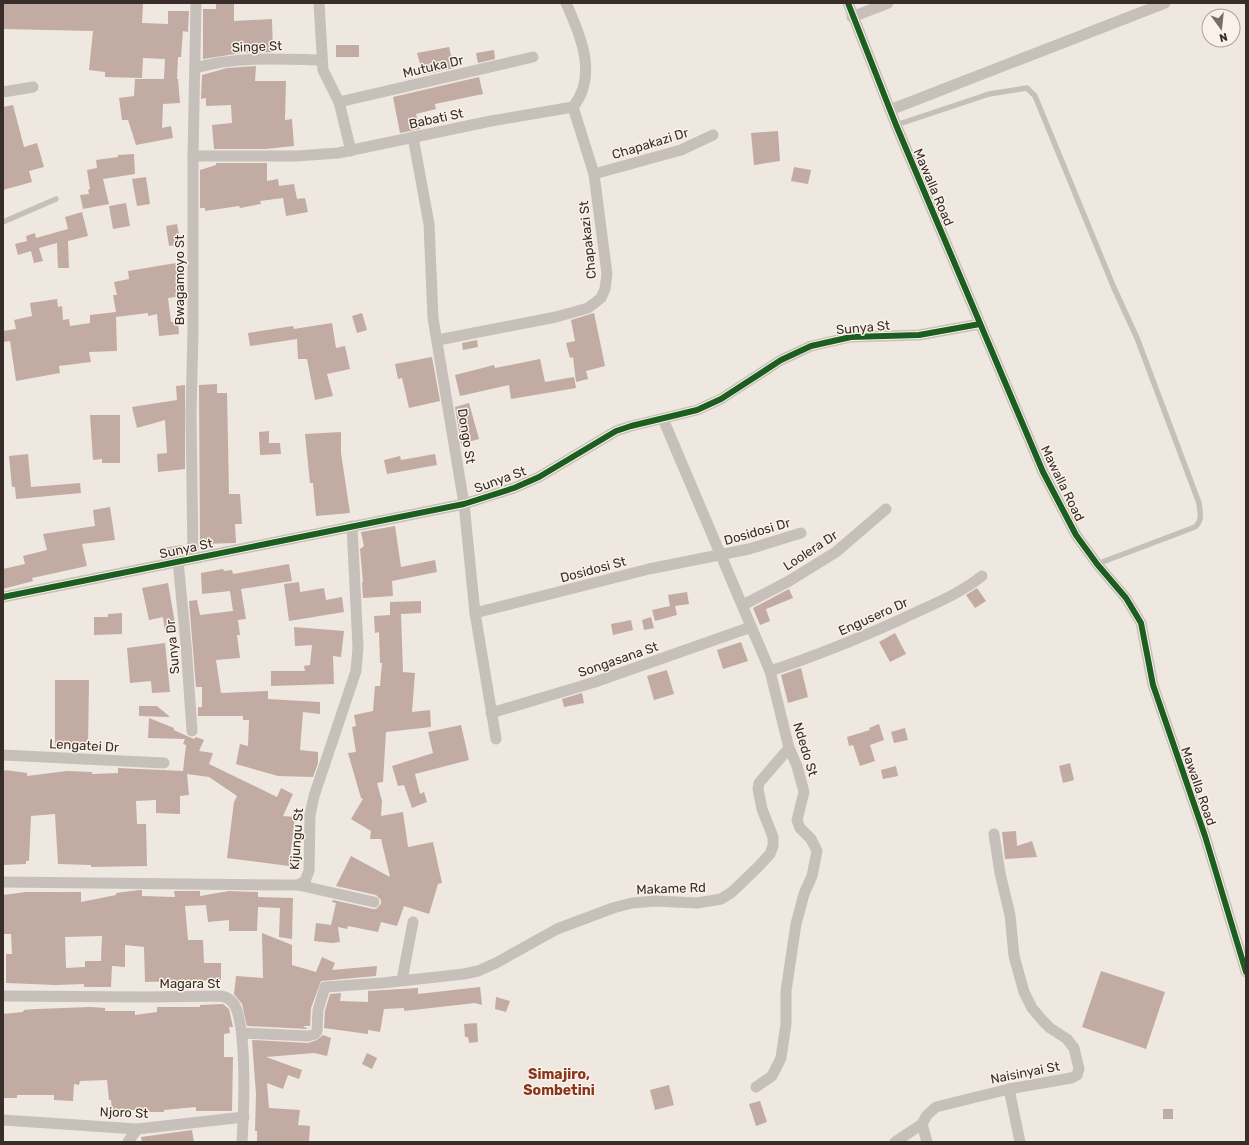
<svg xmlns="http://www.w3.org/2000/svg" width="1249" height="1145" font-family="Rubik,sans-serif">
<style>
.building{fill:#c2aba2;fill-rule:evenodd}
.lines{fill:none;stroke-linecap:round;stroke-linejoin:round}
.lane{stroke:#c7c0ba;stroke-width:5.5}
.street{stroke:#c7c0ba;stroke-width:11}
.cycleway-casing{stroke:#faf2e9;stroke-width:8}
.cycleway{stroke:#1b5e20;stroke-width:6}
.labels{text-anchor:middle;stroke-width:3;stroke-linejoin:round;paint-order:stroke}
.street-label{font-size:13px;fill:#382d28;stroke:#faf2e9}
.neighbourhood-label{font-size:14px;font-weight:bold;fill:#8a351e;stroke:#faf2e9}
</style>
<rect width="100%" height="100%" fill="#eee8e1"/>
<g class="building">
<polygon points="3,3 143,3 142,23 168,24 168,11 189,11 188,32 183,31 181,57 178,57 177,79 178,79 180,103 163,104 162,128 171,126 173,138 136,145 128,120 122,120 119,98 134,96 135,79 164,79 165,59 143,58 142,78 105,77 105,72 89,70 93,31 3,29"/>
<polygon points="216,4 234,4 234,21 272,19 273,52 241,53 203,59 203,9 216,9"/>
<rect x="336" y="45" width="23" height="12"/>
<polygon points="449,47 454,68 423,75 417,53"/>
<polygon points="494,50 495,59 478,63 476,53"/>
<polygon points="256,66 255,81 286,81 285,120 292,119 294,146 266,149 214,149 212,125 232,123 231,105 206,106 206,98 201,99 202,75 227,68"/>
<polygon points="479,77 483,94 435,104 436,109 416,114 420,129 400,133 393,97"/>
<polygon points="13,105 24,147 37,143 44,167 29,171 32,182 3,190 3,107"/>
<polygon points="778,131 780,161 754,165 751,133"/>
<polygon points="134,154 135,174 103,179 109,204 83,209 80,195 89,194 88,190 90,189 87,170 97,168 96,160 118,157 118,155"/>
<polygon points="216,163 267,163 267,181 278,179 279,186 294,184 297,199 305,198 308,212 286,216 283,198 260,201 261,204 240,208 239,206 205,211 205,208 200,208 200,170 216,165"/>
<polygon points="794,167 811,170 808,184 791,181"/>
<polygon points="146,177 150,204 137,206 132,179"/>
<polygon points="126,203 130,226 113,229 109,206"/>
<polygon points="82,212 88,236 68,241 69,268 58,268 57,243 39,248 43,261 34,263 31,251 18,255 15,244 27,241 26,236 35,233 36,238 68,229 65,217"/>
<polygon points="177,224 181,244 169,246 166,226"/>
<polygon points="176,263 182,296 168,298 171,322 178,321 179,334 159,336 157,314 148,316 148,313 116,317 117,351 89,352 91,362 59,366 60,373 16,381 10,341 3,342 3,331 16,329 14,320 32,316 30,303 57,299 58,307 62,306 63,320 69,319 70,326 90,323 90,315 116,312 113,295 117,295 114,282 129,279 128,271"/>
<polygon points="362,313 367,330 357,333 352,316"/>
<polygon points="594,313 605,366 586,371 588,379 576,382 573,357 570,358 566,343 575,341 571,320"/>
<polygon points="332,323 336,348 345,346 350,369 327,374 333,396 315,400 307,359 298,359 297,339 250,346 248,333 293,326 294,329"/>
<polygon points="477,340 478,347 463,350 462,343"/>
<polygon points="432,357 440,401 409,408 402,378 398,379 395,364"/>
<polygon points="540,359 545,382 574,377 576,388 511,399 509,385 460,396 455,375 494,365 495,368"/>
<polygon points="217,384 217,393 227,393 229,494 240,494 242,524 235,524 236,543 200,544 199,385"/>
<polygon points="185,385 185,469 158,472 157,454 167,453 165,420 137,428 132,407 177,400 176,386"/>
<polygon points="469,403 479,439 461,444 455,407"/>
<polygon points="90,415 120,415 120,463 102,463 102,459 93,460"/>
<polygon points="269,431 269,443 280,443 281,454 260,455 259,432"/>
<polygon points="341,432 341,453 350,513 316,516 313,483 310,483 305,434"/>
<polygon points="28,454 31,487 80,483 81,493 16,499 15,487 12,487 9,456"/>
<polygon points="435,454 437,465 387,474 384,460 400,456 401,460"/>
<polygon points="110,507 115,540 82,544 87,566 32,578 33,581 3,589 3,569 25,564 23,556 47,550 43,534 95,526 93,510"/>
<polygon points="395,526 401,567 435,560 437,572 392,581 393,596 363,598 362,582 363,582 360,549 364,546 361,532"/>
<polygon points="183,545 184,553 164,557 162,548"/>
<polygon points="289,564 292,581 241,589 246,619 238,620 240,635 237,635 240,658 216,660 221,693 268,691 268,699 320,702 320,714 303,712 300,750 318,752 318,763 313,777 278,776 236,764 240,744 248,746 249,720 243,720 243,716 198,716 198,707 202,707 202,687 196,687 189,601 197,600 200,615 233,611 230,591 202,594 201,573 223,569 224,571 232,570 233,574"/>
<polygon points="299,582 300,592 324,588 326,600 342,597 344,612 289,621 284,584"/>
<polygon points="168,583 176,629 165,631 163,617 149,620 142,588"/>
<polygon points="977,588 986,601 975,608 966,595"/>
<polygon points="789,589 793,598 766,609 770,621 760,625 753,608"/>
<polygon points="687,592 689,604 675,606 677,615 655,621 652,610 670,606 668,595"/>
<polygon points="421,601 421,613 401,614 403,672 415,673 412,712 430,710 431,727 386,732 383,782 377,783 382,801 381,816 403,812 408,847 433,842 442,883 438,884 429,914 404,906 397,926 381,922 378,932 348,926 347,929 338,927 340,942 332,943 314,941 316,923 331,925 336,903 332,902 333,900 373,909 376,909 381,904 381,900 376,895 336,886 351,856 390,877 381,839 370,839 371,831 351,819 363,799 361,798 348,753 356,752 352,727 356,726 354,715 373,711 375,686 380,686 382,663 380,663 379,632 375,633 374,616 390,615 390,602"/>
<polygon points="122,613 122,634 94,635 94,617 108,617 108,614"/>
<polygon points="651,617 654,628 644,630 642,620"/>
<polygon points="631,620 633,630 613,635 611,624"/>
<polygon points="294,627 344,631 341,657 333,656 334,684 271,686 271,671 305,671 304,666 310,665 312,645 295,646"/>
<polygon points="895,633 906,654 890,662 879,642"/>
<polygon points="741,642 748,661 723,669 717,650"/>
<polygon points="165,643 170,692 152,693 151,681 130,683 127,648"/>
<polygon points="801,668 808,697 788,703 781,675"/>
<polygon points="667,670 674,694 654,700 647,676"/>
<polygon points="55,680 89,680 88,746 55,746"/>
<polygon points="582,693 584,703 564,707 562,699"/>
<polygon points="139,706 157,706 170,717 139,716"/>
<polygon points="149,718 174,728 174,730 189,737 194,739 196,737 204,740 199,751 213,753 209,764 277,797 281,788 293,794 283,816 295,817 289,866 227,858 234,802 237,796 209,777 187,774 189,795 180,796 180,814 156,813 156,800 136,801 137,824 146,824 147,866 91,867 91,865 58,864 55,814 31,816 29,861 26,861 26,864 3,865 3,774 5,770 27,773 27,776 67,771 92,772 92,774 118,773 118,768 183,771 186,745 183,744 185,739 148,738"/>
<polygon points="879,724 884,740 870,745 875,761 860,766 853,745 849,746 847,737 870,730 869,728"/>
<polygon points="461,725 469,760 415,774 420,794 424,792 427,802 412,808 404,785 398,786 392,766 433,753 428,732"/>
<polygon points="905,728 908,740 894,743 891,732"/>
<polygon points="1070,763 1074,780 1063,783 1059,766"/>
<polygon points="896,766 898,776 883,779 881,770"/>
<polygon points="1016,831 1017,846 1032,841 1037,857 1005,859 1002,832"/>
<path d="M139 890H142V896L175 897 174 891H200V896L229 891 258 892V897L293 898 292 939 279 937 280 908 258 907 257 931H229V920L208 922 206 905 185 906 188 940H203L204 963H221V980L145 982 144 947 125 945V967L112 966 111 987H84V984L55 985 6 983V954H12L11 934H3V895L26 892H81V902L116 895V893ZM102 936 101 961H85V967L66 968 65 937Z"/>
<polygon points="262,933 292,945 292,965 316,972 322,957 335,963 332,970 377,966 376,976 321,981 311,1008 310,1026 303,1026 308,1029 247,1026 242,1004 234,994 236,976 263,978"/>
<polygon points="1101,971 1165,992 1146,1049 1082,1027"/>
<polygon points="480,987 482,1005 475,1003 404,1011 404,1008 384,1009 380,1032 368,1030 368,1034 324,1028 325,1011 330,994 341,993 340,1001 368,1002 368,991 418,988 418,994"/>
<polygon points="496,997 510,1001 506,1012 495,1009"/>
<polygon points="223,1004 229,1009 233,1027 229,1027 230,1033 224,1034 224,1057 233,1057 232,1111 196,1111 196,1107 164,1110 164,1112 142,1112 142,1110 112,1110 111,1100 109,1100 107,1080 80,1081 79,1085 74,1084 73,1101 54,1100 54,1095 17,1095 17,1098 3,1098 3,1014 23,1012 24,1010 36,1009 91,1007 105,1008 105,1011 135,1011 135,1015 157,1012 157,1007 200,1007 200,1005"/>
<polygon points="477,1023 478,1042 469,1043 468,1037 465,1037 464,1024"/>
<polygon points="323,1035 331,1038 327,1056 314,1053 266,1057 302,1070 299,1079 288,1075 283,1089 267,1083 269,1108 300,1110 298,1125 310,1126 309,1142 257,1142 257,1131 255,1131 256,1094 252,1040 308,1043 317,1040"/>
<polygon points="367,1053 377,1058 372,1069 362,1064"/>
<polygon points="669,1085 674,1105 655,1110 650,1090"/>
<polygon points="760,1101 767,1122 756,1126 749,1104"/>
<rect x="1163" y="1109" width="10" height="10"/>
<polygon points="192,1130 194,1142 142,1142 141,1137"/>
</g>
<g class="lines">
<g class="lane">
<path d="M896 125 989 94 1027 88 1035 96 1114 288 1137 338 1199 503C1200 513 1203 520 1195 527L1097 564"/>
<polyline points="3,222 56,199"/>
</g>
<g class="street">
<polyline points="319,3 323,70 339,102 351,151"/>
<polyline points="848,3 896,125 1043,472 1076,535 1097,564 1126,598 1141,623 1153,685 1205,836 1246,972"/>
<polyline points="852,17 888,3"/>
<path d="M195 68C237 56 278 59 321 60"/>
<polyline points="3,92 33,87"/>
<polyline points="339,102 533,57"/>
<polyline points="890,110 1165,3"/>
<polyline points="413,137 429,224 433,318 464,504 475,613 496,739"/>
<path d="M193 156H297L338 153 491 121 573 107C598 76 581 36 566 3"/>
<polyline points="594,174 681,150 713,135"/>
<polyline points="438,340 556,317 588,308 601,298 605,289 607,274 594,174 573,107"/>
<polyline points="663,419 770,671 789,748 797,766 804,792 797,820 800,828 811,839 817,851 812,876 804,894 796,924 786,991 786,1024 781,1058 772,1076 756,1087"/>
<polyline points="193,558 191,414 193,331 193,156 196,3"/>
<polyline points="178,561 186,644 192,731"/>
<polyline points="3,597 464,504 514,488 539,477 616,431 631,426 697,410 721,399 781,360 811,346 851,337 919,335 980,324"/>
<polyline points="743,605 789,581 836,552 886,509"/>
<polyline points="475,613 649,569 749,549 801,533"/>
<path d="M770 671C816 656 860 638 904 618 931 605 958 595 982 576"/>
<polyline points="491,713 595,682 751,627"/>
<polyline points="3,755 164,763"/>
<polyline points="3,882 285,885 298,885 305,881 309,871 310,815 314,796 356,671 358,647 352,526"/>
<polyline points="298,885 374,902"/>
<polyline points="402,980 413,922"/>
<path d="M3 996 146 997 221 996C227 997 232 1000 235 1006 247 1029 244 1114 242 1142"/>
<polyline points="242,1033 308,1036 315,1034 317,1031 318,1010 325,987 382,983 464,974 478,971 496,963 557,929 613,908 632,903 655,901 697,903 721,899 732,892 757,868 770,854 773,846 773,837 762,809 758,789 759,783 789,748"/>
<polyline points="1009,1089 1020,1142"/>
<polyline points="3,1120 137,1129 244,1117"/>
<polyline points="922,1124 927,1142"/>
<polyline points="128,1142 137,1129"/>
<polyline points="895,1142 922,1124 927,1115 936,1107 1009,1089 1071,1078 1077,1075 1079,1069 1074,1048 1067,1039 1050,1028 1043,1021 1032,1008 1024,992 1014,956 1010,915 1000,873 994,834"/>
</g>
<defs>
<g id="cycleway">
<polyline points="848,3 896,125 1043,472 1076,535 1097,564 1126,598 1141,623 1153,685 1205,836 1246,972"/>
<polyline points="3,597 464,504 514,488 539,477 616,431 631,426 697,410 721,399 781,360 811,346 851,337 919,335 980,324"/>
</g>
</defs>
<use href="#cycleway" class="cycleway-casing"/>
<use href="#cycleway" class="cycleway"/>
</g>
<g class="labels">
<g class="street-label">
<text transform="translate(257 46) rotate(-2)" y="5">Singe St</text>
<text transform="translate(433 66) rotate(-13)" y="5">Mutuka Dr</text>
<text transform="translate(436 118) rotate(-12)" y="5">Babati St</text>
<text transform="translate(650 143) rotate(-17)" y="5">Chapakazi Dr</text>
<text transform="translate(934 187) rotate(67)" y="5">Mawalla Road</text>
<text transform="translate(587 240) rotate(-96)" y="5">Chapakazi St</text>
<text transform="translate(179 280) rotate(-90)" y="5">Bwagamoyo St</text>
<text transform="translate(863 327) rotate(-5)" y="5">Sunya St</text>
<text transform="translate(467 436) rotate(81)" y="5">Dongo St</text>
<text transform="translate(500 479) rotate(-20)" y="5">Sunya St</text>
<text transform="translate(1063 483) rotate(64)" y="5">Mawalla Road</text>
<text transform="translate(757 531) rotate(-16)" y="5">Dosidosi Dr</text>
<text transform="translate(186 548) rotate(-12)" y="5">Sunya St</text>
<text transform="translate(810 550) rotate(-33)" y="5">Loolera Dr</text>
<text transform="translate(593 569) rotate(-15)" y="5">Dosidosi St</text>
<text transform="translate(873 616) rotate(-24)" y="5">Engusero Dr</text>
<text transform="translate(172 647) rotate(-95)" y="5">Sunya Dr</text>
<text transform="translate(618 659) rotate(-19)" y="5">Songasana St</text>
<text transform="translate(84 745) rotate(3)" y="5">Lengatei Dr</text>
<text transform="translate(806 749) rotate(73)" y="5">Ndedo St</text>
<text transform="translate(1199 786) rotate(71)" y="5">Mawalla Road</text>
<text transform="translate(296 839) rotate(-86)" y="5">Kijungu St</text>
<text transform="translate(671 888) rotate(-2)" y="5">Makame Rd</text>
<text x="190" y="988">Magara St</text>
<text transform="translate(1025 1072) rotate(-11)" y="5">Naisinyai St</text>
<text transform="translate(124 1112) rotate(2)" y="5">Njoro St</text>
</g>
<g class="neighbourhood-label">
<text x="559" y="1079">Simajiro,<tspan x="559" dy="16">Sombetini</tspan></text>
</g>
</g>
<rect width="1249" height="1145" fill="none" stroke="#382d28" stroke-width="8"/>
<g transform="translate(1221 28) rotate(165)"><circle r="19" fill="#faf2e9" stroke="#aca39c"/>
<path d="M0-3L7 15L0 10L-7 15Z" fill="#786e69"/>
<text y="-6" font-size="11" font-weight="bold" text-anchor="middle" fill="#382d28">N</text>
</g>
</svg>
